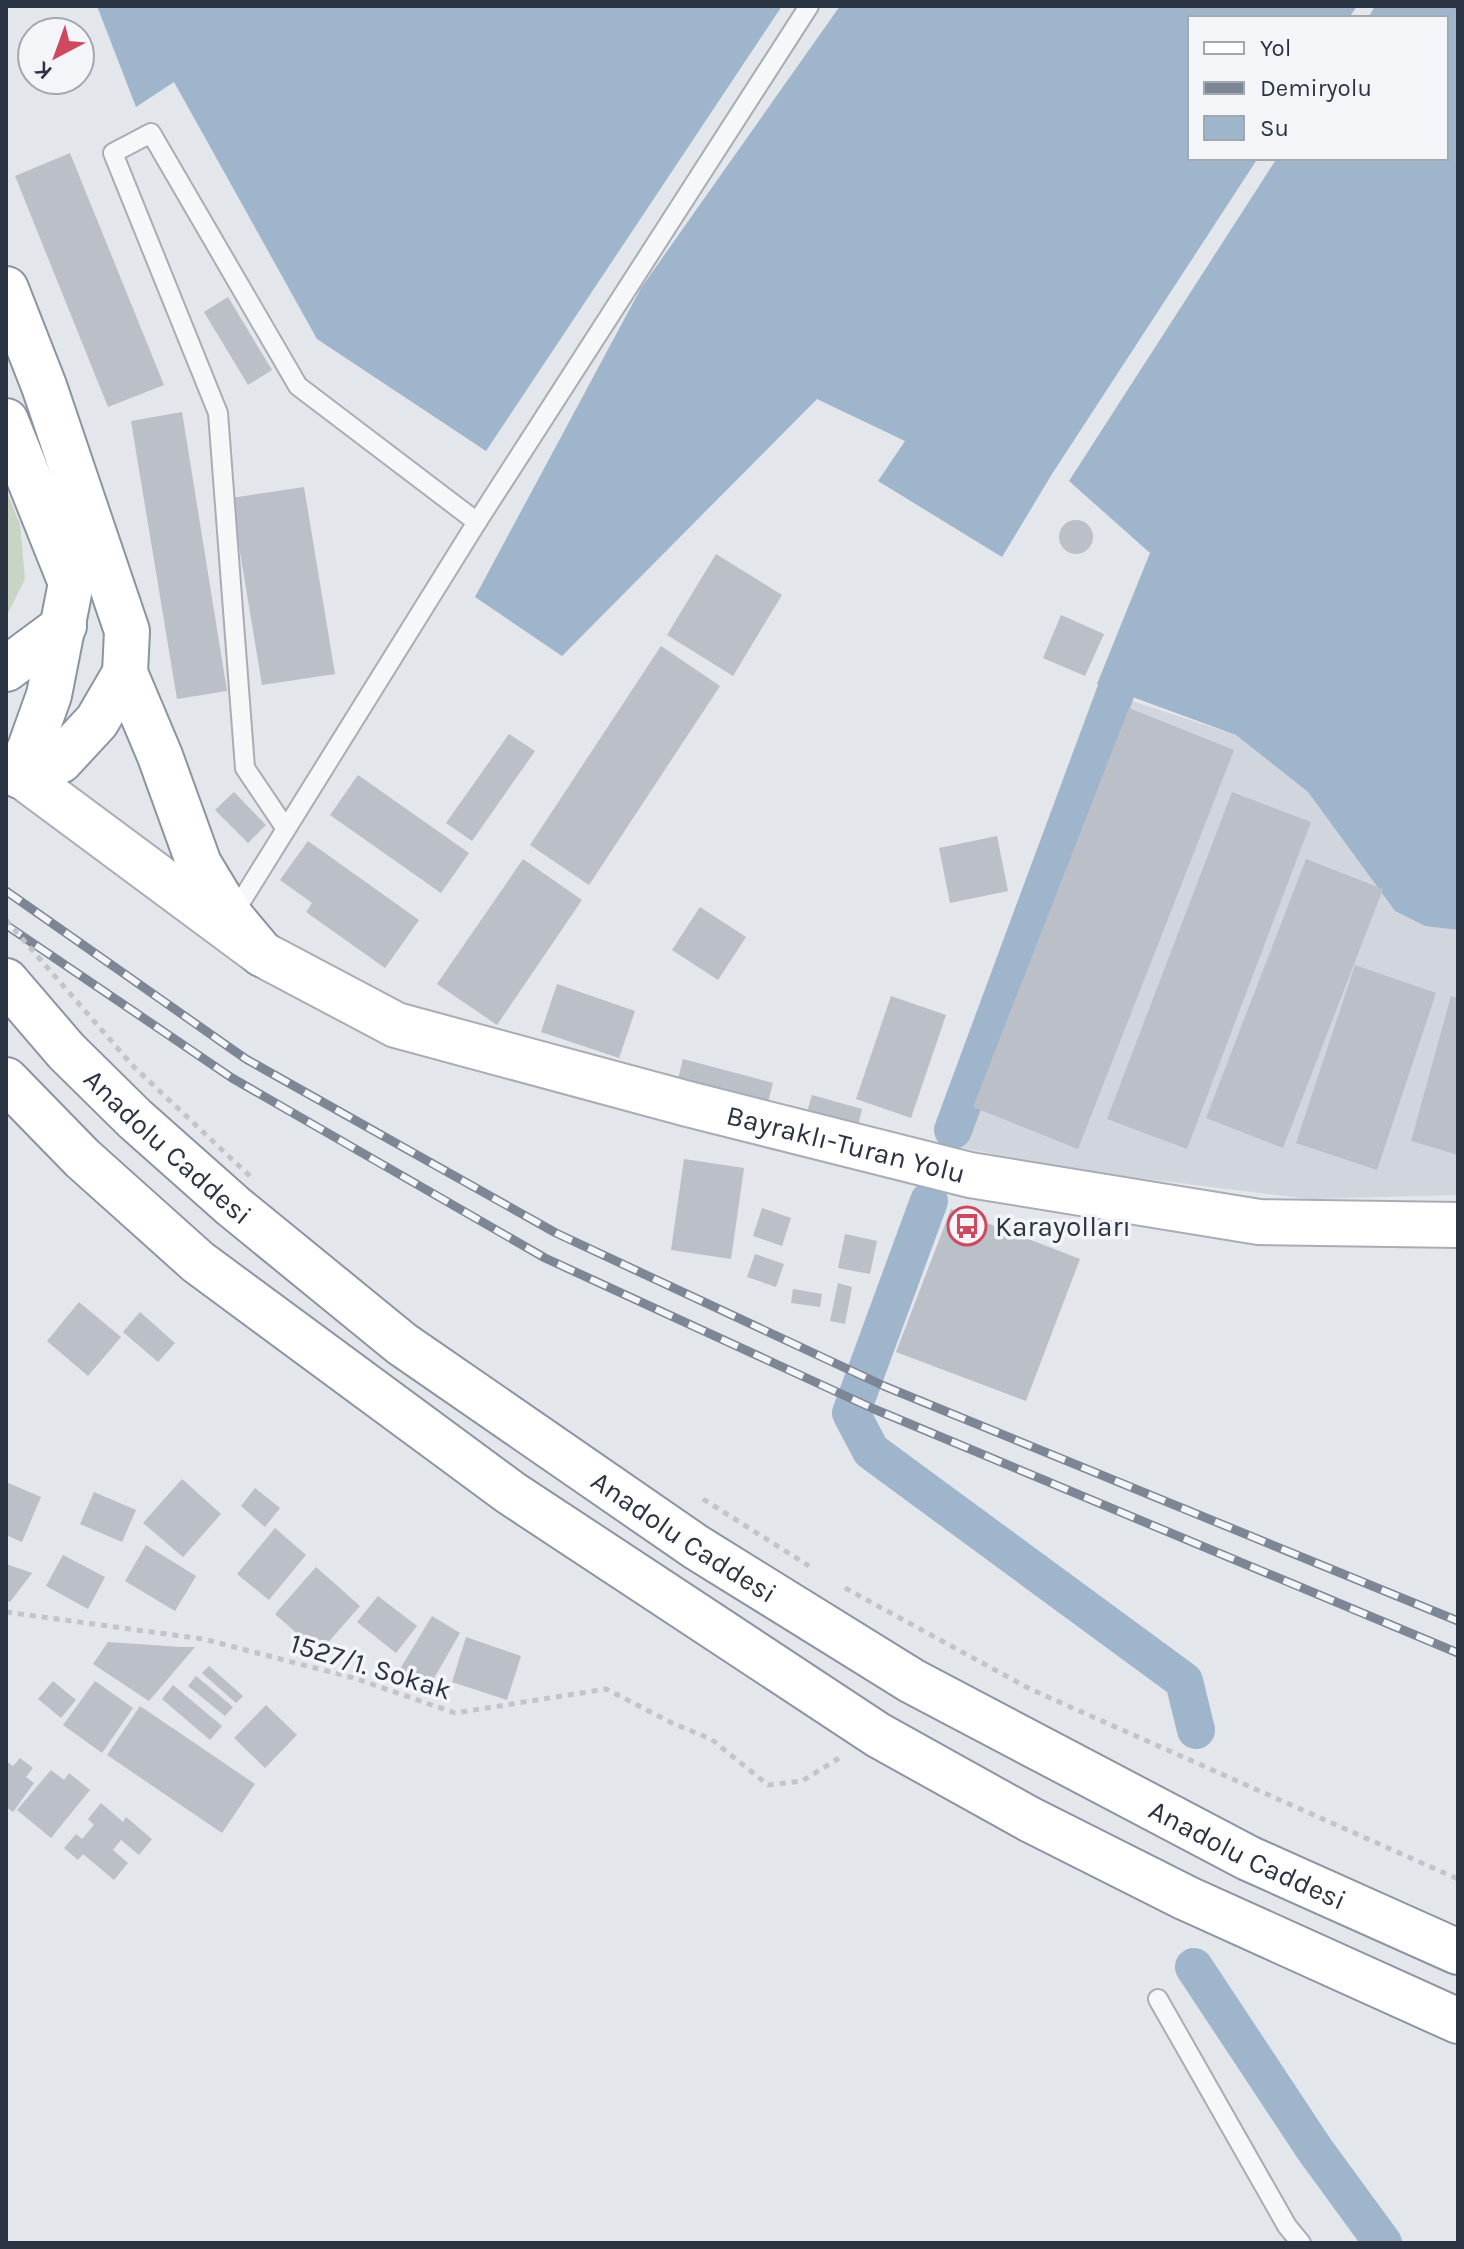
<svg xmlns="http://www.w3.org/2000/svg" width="1464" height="2249" font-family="Karla,sans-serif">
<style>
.built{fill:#d1d5dd}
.green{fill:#c9d5c4}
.water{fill:#9eb5cb}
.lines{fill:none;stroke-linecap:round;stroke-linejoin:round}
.canal{stroke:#9eb5cb;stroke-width:38}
.building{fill:#babfc8}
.lane-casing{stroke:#a8adb5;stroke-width:22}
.secondary-casing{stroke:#a8adb5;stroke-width:48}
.highway-casing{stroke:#8a94a2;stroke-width:48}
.path{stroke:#c1c4ca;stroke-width:5;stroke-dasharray:6 6;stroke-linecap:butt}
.lane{stroke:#f6f7f9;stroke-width:18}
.secondary{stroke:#fff;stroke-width:44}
.highway{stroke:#fff;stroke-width:44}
.rail-casing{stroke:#7c8695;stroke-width:9}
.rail{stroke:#f3f5f8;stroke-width:6;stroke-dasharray:18;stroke-linecap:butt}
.path-bridge{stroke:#c1c4ca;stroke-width:5;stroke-dasharray:6 6;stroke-linecap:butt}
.labels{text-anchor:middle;stroke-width:7;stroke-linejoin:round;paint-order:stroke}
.street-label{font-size:28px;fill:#2b3443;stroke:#f3f5f8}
.poi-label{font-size:28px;fill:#2b3443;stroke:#f3f5f8;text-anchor:start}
</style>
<rect width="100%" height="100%" fill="#e3e6eb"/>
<polygon class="built" points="1129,700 1236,735 1308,792 1395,911 1425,926 1458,930 1458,1195 1309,1199 1075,1170 958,1147"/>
<polygon class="green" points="6,490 20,524 25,579 6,617"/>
<g class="water">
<polygon points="97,6 782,6 486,451 317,339 174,82 136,107"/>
<polygon points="840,6 1357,6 1349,18 1190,18 1190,158 1258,158 1052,474 1002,557 878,481 905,441 817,399 562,656 475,597 641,288"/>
<polygon points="1375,6 1458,6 1458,930 1425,926 1395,911 1308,792 1236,735 1097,684 1150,553 1069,481 1277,158 1446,158 1446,18 1368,18"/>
</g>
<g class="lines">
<g class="canal">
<polyline points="953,1130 1116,691"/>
<polyline points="929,1201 851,1413 871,1451 1184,1681 1196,1730"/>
<polyline points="1194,1967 1315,2150 1383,2243"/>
</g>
</g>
<g class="building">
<polygon points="70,153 164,385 108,407 15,176"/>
<polygon points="228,297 272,370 248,385 204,312"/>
<polygon points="182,412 227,691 177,699 131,421"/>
<polygon points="304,487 335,674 262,685 231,498"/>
<circle cx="1076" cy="537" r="17"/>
<polygon points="716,554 782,595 733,676 667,635"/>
<polygon points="1061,615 1104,634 1085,676 1043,658"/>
<polygon points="661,646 720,686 589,885 530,845"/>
<polygon points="1129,708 1234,750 1078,1149 973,1107"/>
<polygon points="509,734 535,751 472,841 446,823"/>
<polygon points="358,775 469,853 441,893 330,815"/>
<polygon points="234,792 266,825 248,843 215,810"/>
<polygon points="1232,792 1311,822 1187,1149 1107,1119"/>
<polygon points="997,836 1008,891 950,903 939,848"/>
<polygon points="308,841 419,920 385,968 306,912 312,903 280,880"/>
<polygon points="523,859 582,900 497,1025 437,984"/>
<polygon points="1306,859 1383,889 1283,1148 1206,1118"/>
<polygon points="700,907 746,937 718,980 672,950"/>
<polygon points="1355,965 1436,993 1377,1170 1296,1143"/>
<polygon points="557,984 635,1011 619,1058 541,1032"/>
<polygon points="891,996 946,1015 911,1118 856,1099"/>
<polygon points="1451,996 1458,998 1458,1155 1411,1141"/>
<polygon points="683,1059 773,1083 767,1106 677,1083"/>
<polygon points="812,1095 862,1109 856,1134 805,1119"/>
<polygon points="684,1159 744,1168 731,1259 671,1250"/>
<polygon points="762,1208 791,1218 782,1246 753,1236"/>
<polygon points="951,1209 1080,1259 1026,1401 896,1352"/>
<polygon points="845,1234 877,1241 870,1274 838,1268"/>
<polygon points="755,1254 784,1264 776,1287 747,1277"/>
<polygon points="838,1283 852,1287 845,1324 830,1321"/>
<polygon points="793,1289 822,1294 820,1307 791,1303"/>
<polygon points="79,1302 121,1337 88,1376 47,1341"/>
<polygon points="140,1312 175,1343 158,1362 123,1332"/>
<polygon points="182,1479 221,1514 183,1557 143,1523"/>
<polygon points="6,1482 41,1497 22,1542 6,1535"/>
<polygon points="255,1488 280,1508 265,1527 241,1506"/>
<polygon points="94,1492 136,1510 122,1542 80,1524"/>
<polygon points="275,1528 306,1555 269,1600 237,1574"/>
<polygon points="146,1545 196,1576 175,1611 125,1581"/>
<polygon points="63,1555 105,1577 88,1609 46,1586"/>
<polygon points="6,1564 32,1573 10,1602 6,1601"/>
<polygon points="316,1567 360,1606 319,1653 275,1614"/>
<polygon points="378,1596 417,1626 396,1653 357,1622"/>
<polygon points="432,1616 460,1633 429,1687 400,1669"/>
<polygon points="466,1637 521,1656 507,1700 452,1682"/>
<polygon points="108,1642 181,1647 195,1647 149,1701 93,1664"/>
<polygon points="209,1666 243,1696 236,1703 202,1673"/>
<polygon points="196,1676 233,1707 225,1716 188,1686"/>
<polygon points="53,1681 76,1700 61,1718 38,1699"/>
<polygon points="95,1681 133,1708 102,1753 63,1725"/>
<polygon points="173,1685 222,1726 210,1740 162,1699"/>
<polygon points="266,1705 297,1735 265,1768 234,1738"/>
<polygon points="140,1706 255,1784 222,1833 107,1755"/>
<polygon points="20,1758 33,1768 26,1777 34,1783 13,1812 6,1807 6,1761 13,1766"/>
<polygon points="51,1770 64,1780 69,1773 90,1790 51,1838 17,1810"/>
<polygon points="101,1803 123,1822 126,1817 152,1839 139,1855 121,1840 113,1850 128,1863 114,1880 83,1854 78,1860 64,1848 76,1834 82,1839 94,1825 88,1819"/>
</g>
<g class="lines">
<defs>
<g id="lane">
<polyline points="286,829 245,768 218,413 113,153 151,133 298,386 477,522"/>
<polyline points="232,916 477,522 809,6"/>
<polyline points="1158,1999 1287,2226 1301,2243"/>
</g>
<g id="secondary">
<path id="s1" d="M6 764 262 954 396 1025 688 1104 970 1175 1259 1222 1458 1225"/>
</g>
<g id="highway">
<polyline points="6,289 44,386 127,631 125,673 160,756 199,864 231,917 262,954"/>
<polyline points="6,421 71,583 49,695 20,776"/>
<polyline points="6,669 64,626"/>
<polyline points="20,776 60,761 97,721 125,673"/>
<path id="s2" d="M6 981 66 1051 135 1119 233 1206 402 1344 696 1547 912 1681 1248 1858 1458 1952"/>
<polyline points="6,1080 82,1158 198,1262 511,1493 878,1735 1029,1819 1186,1898 1458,2021"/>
</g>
</defs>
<use href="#lane" class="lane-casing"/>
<use href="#secondary" class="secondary-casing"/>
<use href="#highway" class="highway-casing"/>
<g class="path">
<polyline points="703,1499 809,1566"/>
<polyline points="845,1588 1030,1689 1458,1879"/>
<polyline points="6,1612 203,1639 354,1678 455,1713 606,1689 672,1723 711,1739 768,1785 802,1781 839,1758"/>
</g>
<use href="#lane" class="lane"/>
<use href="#secondary" class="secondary"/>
<use href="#highway" class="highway"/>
<defs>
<g id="rail">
<polyline points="6,891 246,1059 556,1233 884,1386 1458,1621"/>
<polyline points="6,925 232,1078 545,1258 874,1409 1458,1653"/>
</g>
</defs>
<use href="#rail" class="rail-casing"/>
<use href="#rail" class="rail"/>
<polyline class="path-bridge" points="6,920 133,1066 253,1179"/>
</g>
<defs>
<symbol id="bus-ring" viewBox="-11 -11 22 22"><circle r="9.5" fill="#f3f5f8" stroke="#ce4960" stroke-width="1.5"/><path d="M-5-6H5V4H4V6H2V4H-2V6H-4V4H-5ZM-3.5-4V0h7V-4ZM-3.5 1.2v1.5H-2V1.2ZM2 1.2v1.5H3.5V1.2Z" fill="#ce4960"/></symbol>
</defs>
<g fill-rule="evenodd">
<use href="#bus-ring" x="945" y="1204" width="44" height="44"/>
</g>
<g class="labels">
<g class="street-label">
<text dy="10" stroke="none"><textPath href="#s1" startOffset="936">Bayraklı-Turan Yolu</textPath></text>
<text dy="10" stroke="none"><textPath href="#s2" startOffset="232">Anadolu Caddesi</textPath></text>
<text dy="10" stroke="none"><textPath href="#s2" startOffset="880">Anadolu Caddesi</textPath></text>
<text transform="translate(371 1666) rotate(17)" y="10">1527/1. Sokak</text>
<text dy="10" stroke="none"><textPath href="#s2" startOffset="1528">Anadolu Caddesi</textPath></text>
</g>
<g class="poi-label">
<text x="995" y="1236">Karayolları</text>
</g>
</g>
<rect width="1464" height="2249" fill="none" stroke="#2b3443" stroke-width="16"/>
<rect x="1188" y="16" width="260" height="144" fill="#f3f5f8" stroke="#a3a8b0" stroke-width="2"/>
<rect x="1204" y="42" width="40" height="12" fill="#ffffff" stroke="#a3a8b0" stroke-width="2"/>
<text x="1260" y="56" font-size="24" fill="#2b3443">Yol</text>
<rect x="1204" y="82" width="40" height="12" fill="#7c8695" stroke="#a3a8b0" stroke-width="2"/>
<text x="1260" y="96" font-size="24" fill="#2b3443">Demiryolu</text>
<rect x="1204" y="116" width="40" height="24" fill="#9eb5cb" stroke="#a3a8b0" stroke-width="2"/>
<text x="1260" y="136" font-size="24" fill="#2b3443">Su</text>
<g transform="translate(56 56) rotate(221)"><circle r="38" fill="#f3f5f8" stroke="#a3a8b0" stroke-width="2"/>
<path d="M0-6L14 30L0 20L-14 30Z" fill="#ce4960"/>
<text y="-12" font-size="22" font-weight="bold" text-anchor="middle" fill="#2b3443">K</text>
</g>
</svg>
